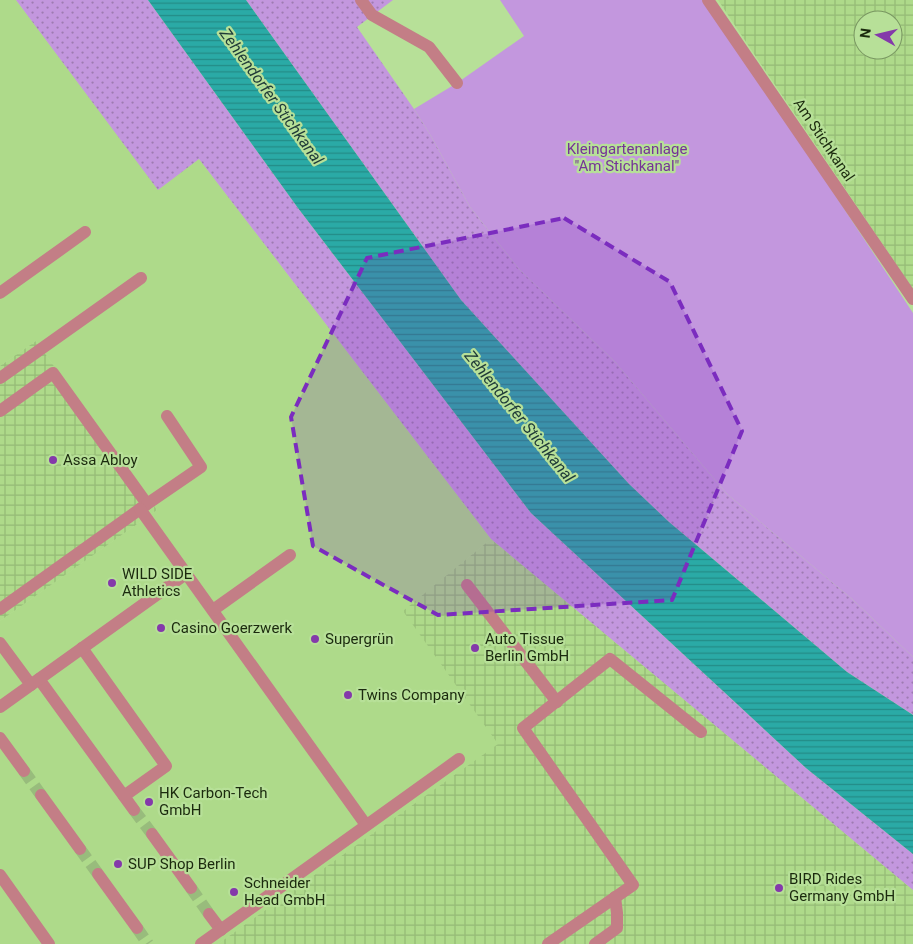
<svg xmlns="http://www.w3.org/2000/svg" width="913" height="944" font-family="Roboto,sans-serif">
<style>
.built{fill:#aeda8a}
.industrial{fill:url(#industrial-grid);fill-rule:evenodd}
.grass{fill:url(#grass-dots)}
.green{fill:#c397de}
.water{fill:url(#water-rules)}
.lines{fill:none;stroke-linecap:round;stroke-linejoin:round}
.minor-tunnel{stroke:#98bc7c;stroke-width:12;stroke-dasharray:12 6;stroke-linecap:butt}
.minor{stroke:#c37e86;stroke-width:12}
.marked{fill:#7b2cbf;fill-opacity:0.2;stroke:#7b2cbf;stroke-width:4;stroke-dasharray:10 6;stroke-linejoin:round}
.poi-dot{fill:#8439aa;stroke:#b7e098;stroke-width:2}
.labels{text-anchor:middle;stroke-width:4.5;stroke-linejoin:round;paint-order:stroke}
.street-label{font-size:15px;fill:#1b2a0e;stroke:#b7e098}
.park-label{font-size:15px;fill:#753397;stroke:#b7e098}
.poi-label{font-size:15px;fill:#1b2a0e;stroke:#b7e098;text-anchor:start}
.water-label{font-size:16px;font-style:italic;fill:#1f3a38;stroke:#b7e098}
</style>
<defs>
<pattern id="industrial-grid" width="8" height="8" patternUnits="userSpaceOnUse" patternTransform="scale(1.25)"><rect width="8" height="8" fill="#aeda8a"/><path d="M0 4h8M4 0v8" fill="none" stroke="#95bb76"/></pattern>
<pattern id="grass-dots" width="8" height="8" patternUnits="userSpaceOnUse" patternTransform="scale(1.25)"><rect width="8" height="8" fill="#c397de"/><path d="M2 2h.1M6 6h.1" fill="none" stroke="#9e7bb2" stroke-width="1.8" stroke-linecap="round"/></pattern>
<pattern id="water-rules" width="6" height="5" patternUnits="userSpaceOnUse" patternTransform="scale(1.25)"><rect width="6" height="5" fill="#2aaaa6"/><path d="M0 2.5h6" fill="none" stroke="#238b86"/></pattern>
</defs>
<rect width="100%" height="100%" fill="#b7e098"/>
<polygon class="built" points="0,0 16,0 158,189 199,159 491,539 404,611 499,744 218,944 0,944 0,621 157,510 36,341 0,366"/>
<g class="industrial">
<path d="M718 0H913V289L750 48ZM863 20H893V50H863Z"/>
<polygon points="36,341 157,510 0,621 0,366"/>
<polygon points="491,539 913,890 913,944 218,944 498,744 403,611"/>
</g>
<g class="grass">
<polygon points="16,0 148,0 298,208 531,513 806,768 913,854 913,890 491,539 199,159 158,190"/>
<polygon points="246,0 393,0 357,27 414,109 431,136 470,207 518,268 615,362 727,494 852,599 913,657 913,715 847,672 669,522 629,484 461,300"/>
</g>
<polygon class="green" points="500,0 706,0 913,313 913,657 852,599 727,494 615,362 518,268 470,207 431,136 414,109 457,83 524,36"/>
<polygon class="water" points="148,0 246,0 461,300 629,484 669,522 847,672 913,715 913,854 806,768 531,513 298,208"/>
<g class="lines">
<g class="minor-tunnel">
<polyline points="24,771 41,795"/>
<polyline points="134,810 152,834"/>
<polyline points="80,849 98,874"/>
<polyline points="191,888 209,914"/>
<polyline points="137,928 148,944"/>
</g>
<g class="minor">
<polyline points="361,0 372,15 429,47 457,83"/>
<polyline points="708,0 913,299"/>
<polyline points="0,293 85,232"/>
<polyline points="0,378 141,278"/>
<polyline points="0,411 53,373 147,504 0,609"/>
<polyline points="147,504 201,467 167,416"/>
<polyline points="140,509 366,825"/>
<polyline points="467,585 557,702"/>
<polyline points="213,610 290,555"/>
<polyline points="0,643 31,685"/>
<polyline points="82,648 166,766 124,796"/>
<polyline points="39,679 134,810"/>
<polyline points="0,707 187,573"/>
<polyline points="0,738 24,771"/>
<polyline points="41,795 80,849"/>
<polyline points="152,834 191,888"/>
<polyline points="98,874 137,928"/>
<polyline points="0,875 49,944"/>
<polyline points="209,914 221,930"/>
<polyline points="201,944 459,759"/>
<polyline points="548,944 633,885 523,728 610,659 701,732"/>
<polyline points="595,944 617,928 617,913 615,897"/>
</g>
</g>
<path class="marked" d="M564 218 670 282 742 431 672 600 438 615 313 546 291 417 367 258Z"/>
<g class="poi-dot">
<circle cx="53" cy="460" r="5"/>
<circle cx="112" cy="583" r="5"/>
<circle cx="161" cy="628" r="5"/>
<circle cx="315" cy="639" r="5"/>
<circle cx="475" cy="648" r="5"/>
<circle cx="348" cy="695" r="5"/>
<circle cx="149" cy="802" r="5"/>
<circle cx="118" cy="864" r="5"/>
<circle cx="779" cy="888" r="5"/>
<circle cx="234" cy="892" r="5"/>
</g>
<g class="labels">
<g class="street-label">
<text transform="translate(824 140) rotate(56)" y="5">Am Stichkanal</text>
</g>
<g class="park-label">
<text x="627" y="154">Kleingartenanlage<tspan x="627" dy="17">"Am Stichkanal"</tspan></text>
</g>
<g class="poi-label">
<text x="63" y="465">Assa Abloy</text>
<text x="122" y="579">WILD SIDE<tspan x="122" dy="17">Athletics</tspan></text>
<text x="171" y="633">Casino Goerzwerk</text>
<text x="325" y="644">Supergrün</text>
<text x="485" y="644">Auto Tissue<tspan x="485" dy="17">Berlin GmbH</tspan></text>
<text x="358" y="700">Twins Company</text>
<text x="159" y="798">HK Carbon-Tech<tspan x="159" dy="17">GmbH</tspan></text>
<text x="128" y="869">SUP Shop Berlin</text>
<text x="789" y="884">BIRD Rides<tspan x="789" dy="17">Germany GmbH</tspan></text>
<text x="244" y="888">Schneider<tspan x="244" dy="17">Head GmbH</tspan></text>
</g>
<g class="water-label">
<text transform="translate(272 96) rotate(54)" y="6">Zehlendorfer Stichkanal</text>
<text transform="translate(520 416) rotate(51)" y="6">Zehlendorfer Stichkanal</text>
</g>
</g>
<g transform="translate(878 35) rotate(278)"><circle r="24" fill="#b7e098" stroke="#799761"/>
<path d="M0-4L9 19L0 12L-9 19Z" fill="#8439aa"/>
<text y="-8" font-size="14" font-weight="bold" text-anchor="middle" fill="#1b2a0e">N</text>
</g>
</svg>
